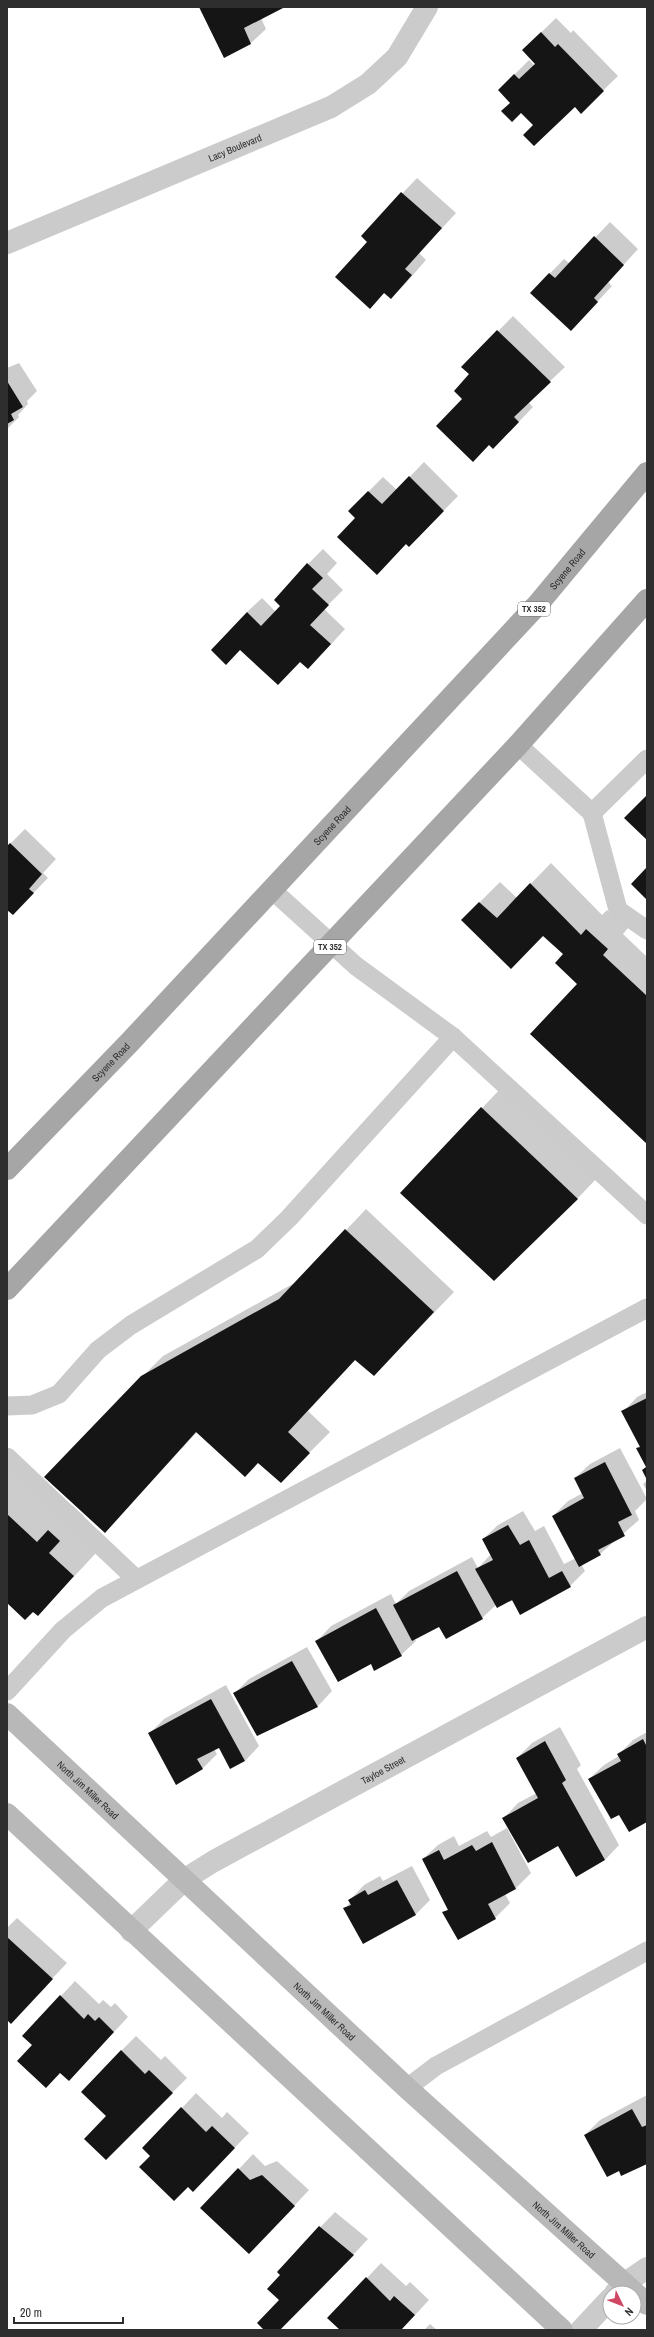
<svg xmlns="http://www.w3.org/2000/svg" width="654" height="2337" font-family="'Archivo Narrow',sans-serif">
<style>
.shadow{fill:#0003}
.building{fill:#151515}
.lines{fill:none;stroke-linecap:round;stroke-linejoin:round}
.lane{stroke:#cbcbcb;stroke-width:19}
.street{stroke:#cbcbcb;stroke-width:22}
.secondary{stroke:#b8b8b8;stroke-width:22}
.primary{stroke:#a6a6a6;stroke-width:22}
.labels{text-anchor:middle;stroke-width:4;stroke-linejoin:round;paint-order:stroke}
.shield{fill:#fff;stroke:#6d6d6d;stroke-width:1}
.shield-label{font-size:9px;font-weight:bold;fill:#2e2e2e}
.street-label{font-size:10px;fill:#2e2e2e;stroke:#fff}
</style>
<rect width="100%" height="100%" fill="#fff"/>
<g class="shadow">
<polygon points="200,7 283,7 261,18 266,29 251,43 225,57"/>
<polygon points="556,18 571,33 573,30 618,76 581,112 575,106 534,125 499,90 529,60 534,65 536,63 523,50"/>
<polygon points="417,178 456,213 419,253 426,260 406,283 391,298 385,292 370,307 368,242 362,236"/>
<polygon points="610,222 638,249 608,282 612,286 585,315 531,293 564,259 570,264"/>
<polygon points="513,316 565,367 528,402 533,407 508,433 463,399 470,374 463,367"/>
<polygon points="19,363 37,391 27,401 28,404 18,415 19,417 7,429 7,368"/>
<polygon points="424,462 458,496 409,546 356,518 349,511 383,477 397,490"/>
<polygon points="323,549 337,563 327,574 343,590 324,609 345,629 323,653 301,661 293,669 247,612 262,598 276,612 308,564"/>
<polygon points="25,829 56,859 43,873 48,878 13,914 7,910 7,847"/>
<polygon points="551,863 602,915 607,910 628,928 623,934 647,957 647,1143 564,954 543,935 462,920 500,882 517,898"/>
<polygon points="502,1087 597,1178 577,1199 402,1193"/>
<polygon points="366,1209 454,1292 374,1375 356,1359 308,1411 330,1432 281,1481 259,1462 197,1432 105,1532 142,1377 163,1356 298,1281"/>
<polygon points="647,1392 647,1478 647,1467 638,1449 640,1446 623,1412 637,1397"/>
<polygon points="620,1448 647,1499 635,1511 639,1520 600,1554 581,1564 585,1571 570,1586 496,1605 482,1618 439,1626 415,1639 416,1641 401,1655 371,1663 317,1641 331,1626 391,1594 396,1604 409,1591 472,1557 478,1568 491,1554 483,1539 498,1525 523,1511 535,1531 544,1526 564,1564 576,1558 553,1516 568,1501 583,1493 575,1478 590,1464"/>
<polygon points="7,1468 73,1506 84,1516 72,1528 97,1552 38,1615 33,1610 7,1602"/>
<polygon points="647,1481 647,1491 643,1484"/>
<polygon points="307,1647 332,1691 318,1706 257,1735 234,1694 249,1679"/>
<polygon points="226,1685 259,1746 245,1761 219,1747 214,1749 217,1754 202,1769 149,1734 164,1719"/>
<polygon points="560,1727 581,1765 577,1769 619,1845 605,1860 559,1845 504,1818 518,1803 537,1793 517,1758 532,1743"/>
<polygon points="647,1732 647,1821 619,1813 589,1779 604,1765 619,1756 618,1755 633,1740"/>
<polygon points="507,1828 531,1873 516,1888 505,1894 510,1903 495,1918 444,1913 449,1908 423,1859 438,1845 454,1836 459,1846 487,1831 491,1837"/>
<polygon points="412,1866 430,1900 415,1915 345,1908 351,1902 350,1900 364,1885 380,1876 383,1881"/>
<polygon points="17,1918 67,1963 25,2007 7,2019 7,1928"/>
<polygon points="75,1981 99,2004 103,2000 111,2007 115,2003 128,2017 83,2065 61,1996"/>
<polygon points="136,2036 161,2060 165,2056 187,2078 106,2159 108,2116 121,2051"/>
<polygon points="196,2093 222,2118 227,2112 249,2133 207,2176 151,2156 182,2108"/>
<polygon points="647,2095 647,2163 619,2170 585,2135 600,2120"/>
<polygon points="253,2154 265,2166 277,2161 309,2190 264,2238 239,2169"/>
<polygon points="335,2212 368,2239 323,2287 279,2330 266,2330 281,2300 282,2275 278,2271"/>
<polygon points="381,2263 406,2286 410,2282 429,2300 401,2330 341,2330 367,2278"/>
<polygon points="430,2324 437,2330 424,2330"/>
</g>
<g class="building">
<polygon points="199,7 285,7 244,28 251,44 224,58"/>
<polygon points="541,32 555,47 558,44 604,91 581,114 575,107 534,146 523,135 533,125 521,113 512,122 501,111 510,103 498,90 514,74 519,79 535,64 522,50"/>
<polygon points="401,192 442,228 405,269 412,275 391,299 384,293 370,309 335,277 367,242 361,236"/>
<polygon points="594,236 624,265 594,298 598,302 571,331 530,293 549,273 555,278"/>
<polygon points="497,330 551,382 514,417 519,422 493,449 489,445 473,462 436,426 462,399 454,391 469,374 461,367"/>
<polygon points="7,381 23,407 11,414 14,420 7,424"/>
<polygon points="409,476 444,511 409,547 406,544 377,575 337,537 355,518 348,511 368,491 382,504"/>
<polygon points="307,563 323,578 312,589 329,605 310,625 331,644 308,669 300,662 278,685 240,650 226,665 211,650 247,612 261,626 280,606 274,600"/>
<polygon points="647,795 647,840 624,818"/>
<polygon points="10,843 42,874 29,889 34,893 13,915 7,910 7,846"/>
<polygon points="647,867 647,900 631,884"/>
<polygon points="530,883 581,935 586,929 608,949 603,955 647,996 647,1144 530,1034 577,984 555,963 563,954 543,936 511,969 461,920 479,902 497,918"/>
<polygon points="481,1107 578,1199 494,1281 400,1193"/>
<polygon points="345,1229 434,1312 374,1376 355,1360 288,1432 310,1453 281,1483 258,1463 245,1477 196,1432 105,1533 44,1477 141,1376 279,1299"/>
<polygon points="647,1398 647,1480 642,1470 646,1467 636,1448 640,1447 621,1411"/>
<polygon points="605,1462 632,1515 618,1522 625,1536 598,1550 601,1555 579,1567 552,1516 584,1498 574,1478"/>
<polygon points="7,1514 37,1542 48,1530 60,1541 49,1553 74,1576 38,1616 33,1612 25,1620 7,1603"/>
<polygon points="508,1525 520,1545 529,1540 549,1578 562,1571 571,1587 520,1615 512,1600 497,1608 475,1569 493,1560 482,1539"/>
<polygon points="457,1571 483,1619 446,1639 439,1627 412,1641 393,1605"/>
<polygon points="376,1608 402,1656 374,1671 371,1664 338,1682 315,1641"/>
<polygon points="292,1661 318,1707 257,1736 233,1693"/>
<polygon points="211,1699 245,1761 230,1769 219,1748 197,1759 203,1769 176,1785 148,1733"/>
<polygon points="643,1739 647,1747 647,1822 629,1832 619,1815 611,1819 588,1779 621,1761 617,1754"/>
<polygon points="545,1741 566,1780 562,1783 605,1860 576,1877 558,1846 528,1863 502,1818 538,1798 516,1758"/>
<polygon points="492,1842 516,1889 488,1904 496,1919 458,1940 442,1912 448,1910 422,1859 439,1850 444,1860 472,1845 476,1851"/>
<polygon points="397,1880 416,1915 363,1944 343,1908 351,1905 348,1900 365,1890 368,1895"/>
<polygon points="7,1937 53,1979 11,2024 7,2020"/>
<polygon points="60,1995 84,2019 88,2014 95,2021 99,2017 114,2032 69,2081 60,2073 46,2088 17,2061 32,2045 22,2036"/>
<polygon points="121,2050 145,2074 149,2070 173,2093 106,2160 84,2139 106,2116 81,2092"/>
<polygon points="181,2107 206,2132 212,2126 235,2148 193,2192 188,2187 174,2201 139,2167 150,2156 142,2148"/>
<polygon points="632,2109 642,2127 647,2125 647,2164 621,2176 619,2171 607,2177 584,2135"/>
<polygon points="238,2168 250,2180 262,2175 295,2206 249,2254 200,2208"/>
<polygon points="319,2226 354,2255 280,2330 264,2330 257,2323 279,2300 267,2289 280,2275 277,2272"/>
<polygon points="366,2277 390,2301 394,2296 415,2315 401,2330 340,2330 327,2318"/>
</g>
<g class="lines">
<g class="lane">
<polyline points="518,745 592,813 647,759"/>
<polyline points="592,813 618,910 647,930"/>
<polyline points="271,889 356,966 453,1037 647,1215"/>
<polyline points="7,1406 32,1405 59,1394 98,1350 131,1325 257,1249 289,1218 453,1037"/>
<polyline points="7,1457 136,1579"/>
<polyline points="7,1691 63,1630 102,1598 647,1308"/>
<polyline points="407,2088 436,2066 647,1951"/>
</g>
<g class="street">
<path id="s1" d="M7 243 331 107 368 84 397 57 427 7"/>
<path id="s2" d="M131 1931 185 1879 214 1861 647 1627"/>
<polyline points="615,2293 625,2283 647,2268"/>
<polyline points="581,2330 610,2299"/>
</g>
<g class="secondary">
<path id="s3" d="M7 1714 407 2088 647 2304"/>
<polyline points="7,1814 562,2330"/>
</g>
<g class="primary">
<path id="s4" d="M7 1169 129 1043 538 604 647 473"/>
<polyline points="7,1289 518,745 647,600"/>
</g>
</g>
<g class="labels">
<g class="shield">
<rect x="518" y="602" width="32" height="14" rx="3"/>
<rect x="314" y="940" width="32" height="14" rx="3"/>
</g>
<g class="shield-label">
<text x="534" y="612">TX 352</text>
<text x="330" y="950">TX 352</text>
</g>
<g class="street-label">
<text dy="4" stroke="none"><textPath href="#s1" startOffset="247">Lacy Boulevard</textPath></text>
<text dy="4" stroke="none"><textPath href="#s4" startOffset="821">Scyene Road</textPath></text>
<text dy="4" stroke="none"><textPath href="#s4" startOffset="473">Scyene Road</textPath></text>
<text dy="4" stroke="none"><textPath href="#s4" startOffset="149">Scyene Road</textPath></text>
<text dy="4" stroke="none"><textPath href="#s2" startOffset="301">Tayloe Street</textPath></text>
<text dy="4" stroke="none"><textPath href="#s3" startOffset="111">North Jim Miller Road</textPath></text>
<text dy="4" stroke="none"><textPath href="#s3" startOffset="435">North Jim Miller Road</textPath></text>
<text dy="4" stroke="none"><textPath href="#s3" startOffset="759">North Jim Miller Road</textPath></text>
</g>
</g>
<rect width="654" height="2337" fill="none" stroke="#2e2e2e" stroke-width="16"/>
<g transform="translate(622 2305) rotate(133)"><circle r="19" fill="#ffffff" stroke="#ababab"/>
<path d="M0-3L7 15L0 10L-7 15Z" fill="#d04665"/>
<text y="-6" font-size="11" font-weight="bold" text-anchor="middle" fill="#2e2e2e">N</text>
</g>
<path d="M14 2317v6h109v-6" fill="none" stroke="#2e2e2e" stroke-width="2"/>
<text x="20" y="2317" font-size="12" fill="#2e2e2e" stroke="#ffffff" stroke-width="3" paint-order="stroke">20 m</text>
</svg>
